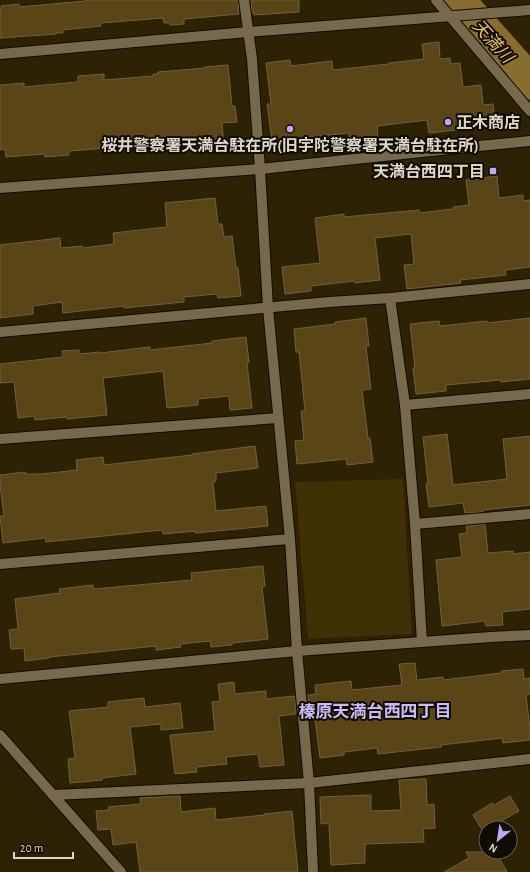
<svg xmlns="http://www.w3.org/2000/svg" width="530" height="872" font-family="'Alegreya Sans','Noto Sans JP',sans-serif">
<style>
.green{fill:#403006}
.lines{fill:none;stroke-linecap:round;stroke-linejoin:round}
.river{stroke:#876d30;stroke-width:35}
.building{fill:#594516;stroke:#6e6143}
.minor-casing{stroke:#140b00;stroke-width:12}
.minor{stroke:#77694c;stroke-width:10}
.poi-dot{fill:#bda9f5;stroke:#110c03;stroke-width:1.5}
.labels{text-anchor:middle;stroke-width:4;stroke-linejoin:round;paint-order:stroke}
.poi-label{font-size:16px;font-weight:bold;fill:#dfd7c7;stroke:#110c03;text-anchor:start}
.water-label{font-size:17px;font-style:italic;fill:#eac36b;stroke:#110c03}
.neighbourhood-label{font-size:17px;font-weight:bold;fill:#cabcf5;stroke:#110c03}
</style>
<rect width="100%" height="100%" fill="#2e2205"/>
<polygon class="green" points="403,479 412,634 308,639 295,482"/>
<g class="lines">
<polyline class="river" points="457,0 530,82"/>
</g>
<g class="building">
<polygon points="85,0 238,0 239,14 184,19 184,24 170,25 170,23 164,23 163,18 100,23 101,26 62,30 63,33 56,33 56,34 0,38 0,8 2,8 1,6 19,4 19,7 85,1"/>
<polygon points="251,0 299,0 299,12 254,15 254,12 252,13"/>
<polygon points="439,42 440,59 450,58 451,64 460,63 463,87 481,85 483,105 493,104 495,121 487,122 487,125 457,128 457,130 429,133 427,120 377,126 378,138 350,140 349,133 272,141 267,104 271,104 266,63 290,60 291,66 332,61 333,70 389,64 389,63 424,59 422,44"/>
<polygon points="228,65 232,106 235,106 237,122 222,123 224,146 208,148 208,139 164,142 164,136 131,138 132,146 69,151 69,155 45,157 44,154 6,157 5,149 0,150 0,85 24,83 24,87 78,82 78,76 104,74 104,80 153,76 153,74 158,74 158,72 205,68 205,67"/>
<polygon points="497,176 499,198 523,195 523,201 530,200 530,267 505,270 506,275 460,280 461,283 407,289 404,265 414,264 411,234 375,238 380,280 355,283 354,281 311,286 311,291 285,294 282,267 320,263 315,218 344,214 344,217 419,210 419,213 453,209 453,207 469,205 466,180"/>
<polygon points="215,198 218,224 222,224 224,237 232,236 236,268 238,268 241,296 218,298 217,294 184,297 184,302 124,308 124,306 63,313 62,302 33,306 33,314 0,318 0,245 60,238 61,248 82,246 83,248 114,244 113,233 167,227 165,203"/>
<polygon points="366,318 369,346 366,346 371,389 362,390 368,438 370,438 373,462 347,465 346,459 297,464 295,441 304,440 301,411 305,411 299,352 296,352 294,329 335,324 335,322"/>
<polygon points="530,318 530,379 501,382 501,380 446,385 446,391 416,394 413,368 415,368 410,324 439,321 440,326 487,321 487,323"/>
<polygon points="246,337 249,362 247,363 252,408 230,410 229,396 198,399 198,405 167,408 163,371 103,378 107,415 67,419 67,417 35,420 34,416 18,418 14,382 0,383 0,364 63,357 62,351 79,350 79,354 100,352 100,353 150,347 150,350 212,343 212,341"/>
<polygon points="447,434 453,485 507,479 503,439 530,436 530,505 483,510 483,512 465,513 463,503 429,507 426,484 428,484 423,437"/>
<polygon points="255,446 258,468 216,473 216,481 213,482 216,511 266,506 268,526 195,533 195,531 163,534 162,530 46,542 45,538 3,543 0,516 4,516 0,484 0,475 25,472 25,474 42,474 77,470 76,460 103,457 104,465 192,455 192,454"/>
<polygon points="485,524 488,553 513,551 513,554 530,552 530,609 502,612 503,625 486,626 485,621 442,626 436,560 462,557 459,534 467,533 466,526"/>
<polygon points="263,566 265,586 262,587 268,639 232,643 232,645 211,647 210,641 180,644 181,647 156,650 156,646 49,657 49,658 25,661 24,648 11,649 9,630 18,629 15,599 60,593 59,589 93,585 94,589 192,580 191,573"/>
<polygon points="415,663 417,680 443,677 443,680 501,673 501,671 523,669 524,679 530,678 530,694 526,695 530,729 530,740 503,743 502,738 441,745 441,747 378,754 377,748 344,752 344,755 320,758 314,712 309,713 308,695 316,694 315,685 351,681 352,690 402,685 399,664"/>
<polygon points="234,682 235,694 266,691 266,699 295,696 296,714 279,716 284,765 260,767 258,754 226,757 227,764 196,767 197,772 175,774 170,735 215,731 212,702 220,701 218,684"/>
<polygon points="144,698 145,707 180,703 183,728 161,730 161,724 130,727 136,774 102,778 102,780 70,783 68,759 75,758 69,711 108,707 108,702"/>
<polygon points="426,779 427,805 434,804 435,828 423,829 424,842 365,844 365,863 331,865 329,823 321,824 320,797 371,795 371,811 401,810 399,780"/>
<polygon points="180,796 181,812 215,808 216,820 264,815 264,814 292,811 298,872 140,872 136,842 113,845 111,829 98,830 96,811 109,810 108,807 141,804 140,798"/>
<polygon points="510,796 519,811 489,828 486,828 486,830 483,831 473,815 492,803 494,805"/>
<polygon points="466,852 496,852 507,872 444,872 469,858"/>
</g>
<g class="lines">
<defs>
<g id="minor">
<polyline points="244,0 252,59 260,169 268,308 290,539 297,651 309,783 313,872"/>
<polyline points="436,0 530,111"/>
<polyline points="0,54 248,32 530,10"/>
<polyline points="0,188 260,169 469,147 530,141"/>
<polyline points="390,298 405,405 415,524 530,514"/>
<polyline points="0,332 329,302 390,298 530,284"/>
<polyline points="405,405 530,394"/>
<polyline points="0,439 278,418"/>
<polyline points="415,524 422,642"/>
<polyline points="0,564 290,539"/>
<polyline points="0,679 297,651 491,637 530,635"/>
<polyline points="0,735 121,872"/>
<polyline points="53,795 309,783 530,759"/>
</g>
</defs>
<use href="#minor" class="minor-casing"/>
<use href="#minor" class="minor"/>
</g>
<g class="poi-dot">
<circle cx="448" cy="122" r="4"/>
<circle cx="290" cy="129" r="4"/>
<rect x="489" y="167" width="8" height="8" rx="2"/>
</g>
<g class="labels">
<g class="poi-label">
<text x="456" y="128">正木商店</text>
<text x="290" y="151" text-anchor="middle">桜井警察署天満台駐在所(旧宇陀警察署天満台駐在所)</text>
<text x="485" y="177" text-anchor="end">天満台西四丁目</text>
</g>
<g class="water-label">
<text transform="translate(493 41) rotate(48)" y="6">天満川</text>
</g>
<g class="neighbourhood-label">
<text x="375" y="717">榛原天満台西四丁目</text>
</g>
</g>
<g transform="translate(498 840) rotate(210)"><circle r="19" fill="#110c03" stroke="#635d51"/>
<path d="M0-3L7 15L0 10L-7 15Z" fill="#bda9f5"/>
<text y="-6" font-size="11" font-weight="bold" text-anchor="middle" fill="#dfd7c7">N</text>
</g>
<path d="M14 852v6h59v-6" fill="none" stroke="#dfd7c7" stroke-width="2"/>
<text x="20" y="852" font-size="12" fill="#dfd7c7" stroke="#110c03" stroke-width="3" paint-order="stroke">20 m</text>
</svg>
